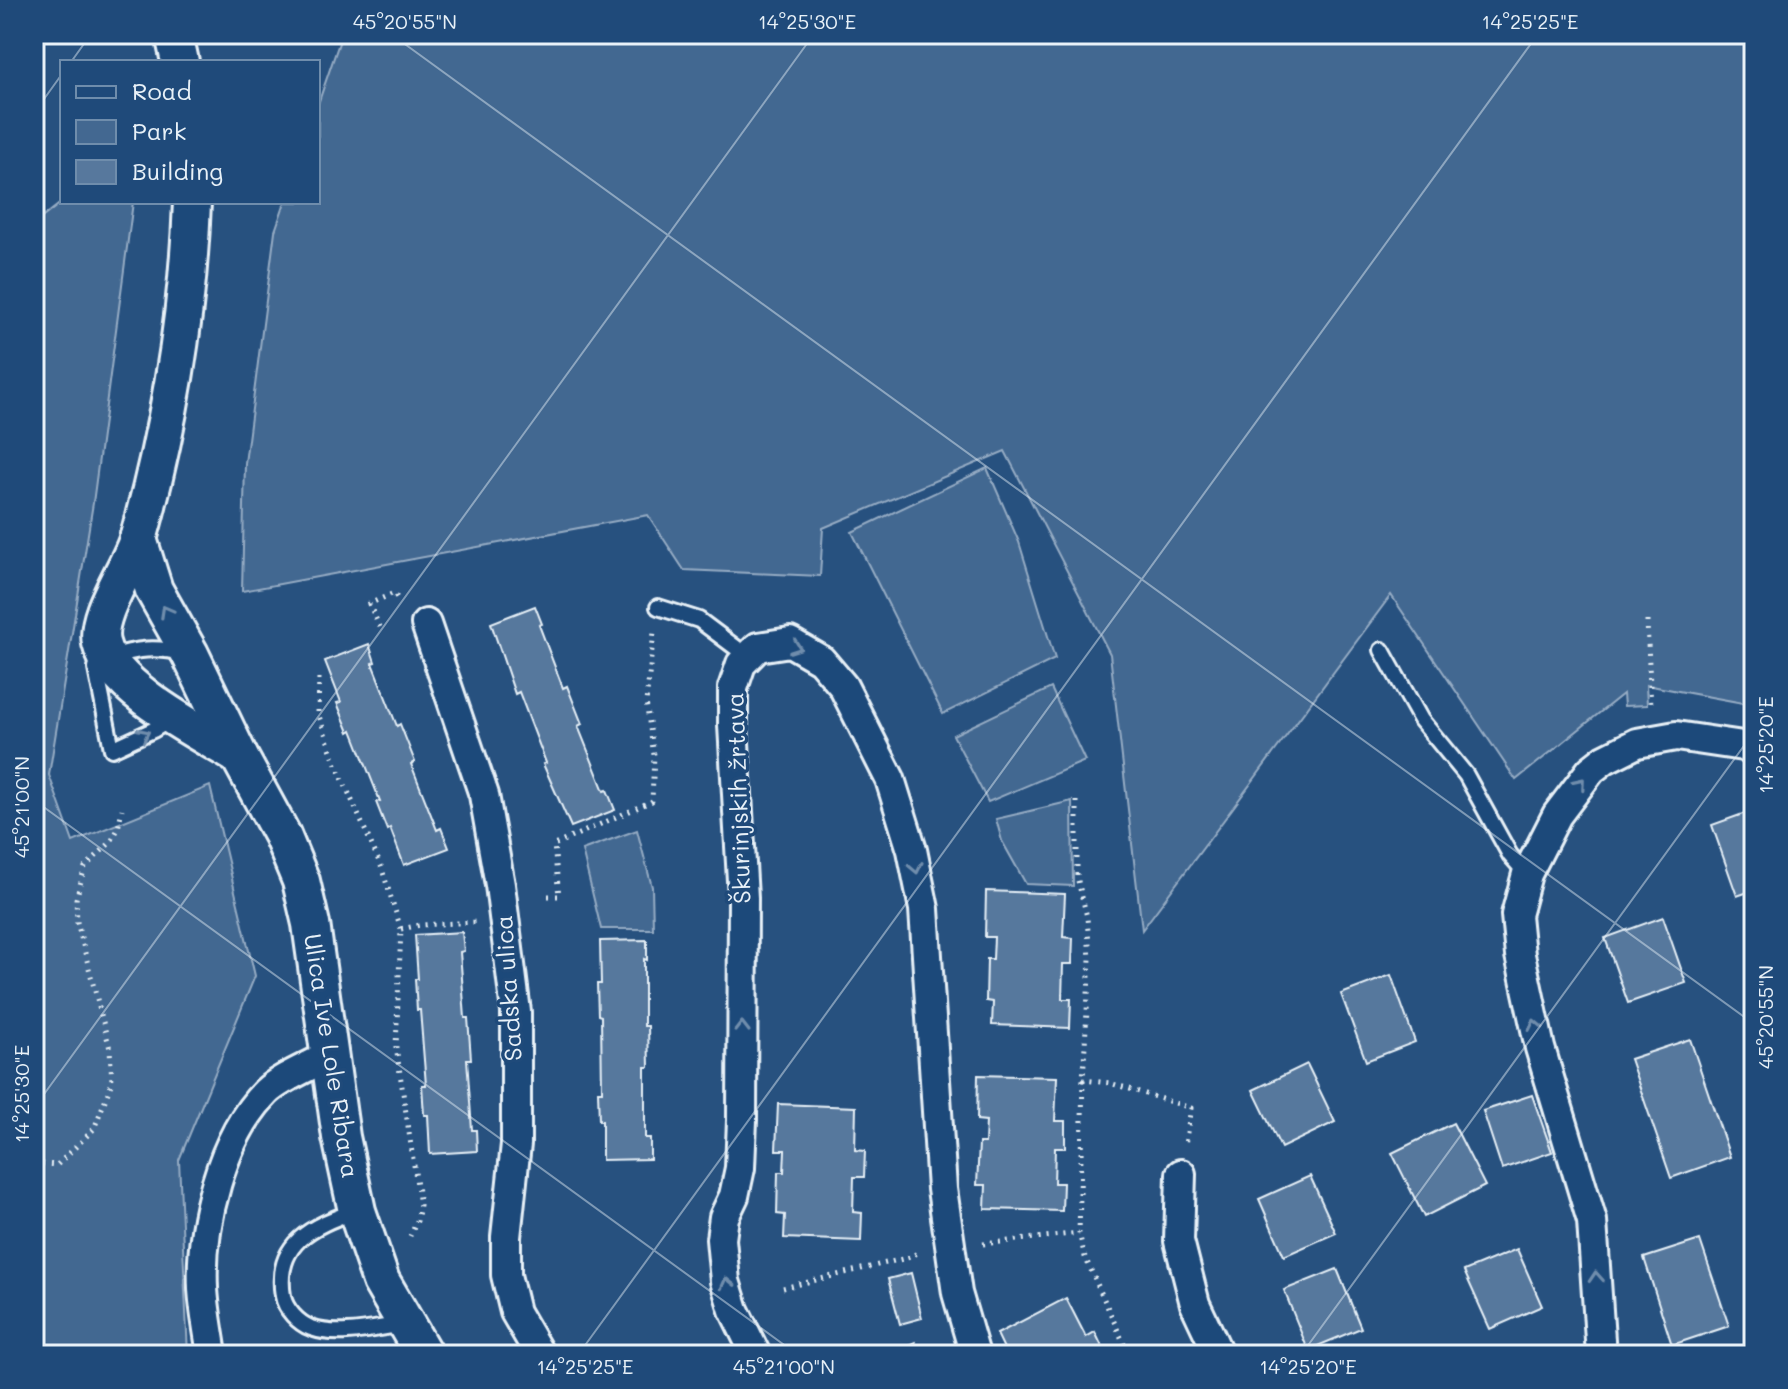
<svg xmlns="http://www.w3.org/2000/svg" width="1788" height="1389" font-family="Mali,sans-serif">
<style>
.green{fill:#436891;stroke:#96acc4;stroke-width:2}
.building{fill:#57789d;stroke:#e8f1f8;stroke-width:2}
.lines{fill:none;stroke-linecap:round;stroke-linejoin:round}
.service-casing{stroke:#e8f1f8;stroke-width:20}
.minor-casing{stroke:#e8f1f8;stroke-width:34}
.tertiary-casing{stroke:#e8f1f8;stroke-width:42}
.path{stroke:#e8f1f8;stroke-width:5;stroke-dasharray:2 6;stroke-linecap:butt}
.service{stroke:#1f4a7a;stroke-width:14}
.minor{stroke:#1f4a7a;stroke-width:28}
.tertiary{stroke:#1f4a7a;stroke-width:36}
.oneway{stroke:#6f8dac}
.ticks{fill:none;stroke:#e8f1f8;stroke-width:2;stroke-opacity:0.45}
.labels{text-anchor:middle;stroke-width:7;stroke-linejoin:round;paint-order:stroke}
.street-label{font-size:24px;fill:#e8f1f8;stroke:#1f4a7a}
.neatline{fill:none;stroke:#e8f1f8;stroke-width:3}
.ticks-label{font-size:20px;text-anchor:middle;fill:#e8f1f8}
</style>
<rect width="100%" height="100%" fill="#27517f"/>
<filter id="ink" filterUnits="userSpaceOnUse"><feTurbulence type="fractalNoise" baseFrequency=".0125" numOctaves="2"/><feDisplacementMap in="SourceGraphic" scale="16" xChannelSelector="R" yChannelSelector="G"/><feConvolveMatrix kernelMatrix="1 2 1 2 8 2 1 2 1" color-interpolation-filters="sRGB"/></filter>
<g filter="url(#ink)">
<g class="green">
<polygon points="342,34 1754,34 1754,705 1646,685 1647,705 1624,706 1623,694 1516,780 1391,595 1142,930 1110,654 1005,451 823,528 820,576 684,570 648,515 242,591 245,463 275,231 285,202 318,202 318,104"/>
<polygon points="62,202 133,202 93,503 49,775 73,842 210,786 255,976 179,1160 188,1355 34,1355 34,224"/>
<polygon points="987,468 1019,542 1055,659 943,714 852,532"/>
<polygon points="1051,688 1085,761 988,802 953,735"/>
<polygon points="1072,801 1073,886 1026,884 1002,841 996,819"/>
<polygon points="637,830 652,887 653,929 601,929 582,850"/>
</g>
<g class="building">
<polygon points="535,606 542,624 539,625 563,688 567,686 582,724 578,726 604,791 607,790 615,810 571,827 543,764 546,763 519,692 515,694 491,623"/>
<polygon points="369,644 375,662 372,663 397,726 400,724 415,762 411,764 437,830 441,828 449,848 404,865 390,828 387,830 376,802 380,801 352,730 349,732 337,703 341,702 325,661"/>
<polygon points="1754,810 1754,890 1737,896 1712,825"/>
<polygon points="986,891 1065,894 1063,937 1073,938 1072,964 1063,964 1062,999 1071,999 1070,1028 992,1025 993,1002 986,1001 987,959 993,959 994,937 985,937"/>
<polygon points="1663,917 1686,983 1628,1003 1605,938"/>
<polygon points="462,932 464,951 460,952 465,1018 468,1018 471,1059 467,1059 472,1130 476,1130 477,1151 430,1154 428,1115 424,1115 422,1085 426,1085 420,1010 417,1010 415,979 418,979 415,935"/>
<polygon points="647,940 647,960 644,959 644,1026 648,1026 649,1067 645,1067 645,1138 650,1138 650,1159 602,1160 602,1121 599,1121 598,1091 602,1091 601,1016 598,1015 597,984 601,984 600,941"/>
<polygon points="1391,975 1415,1042 1366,1061 1341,994"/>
<polygon points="1690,1039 1730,1157 1671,1178 1630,1059"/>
<polygon points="1307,1064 1335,1122 1281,1148 1253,1090"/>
<polygon points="978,1075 1057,1077 1055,1121 1065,1121 1065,1148 1055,1148 1054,1183 1063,1183 1062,1211 985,1209 986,1185 977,1185 979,1143 985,1143 986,1121 977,1120"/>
<polygon points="1532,1095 1552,1152 1502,1169 1483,1111"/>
<polygon points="778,1104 856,1107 855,1150 865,1151 864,1177 854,1177 853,1212 862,1213 861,1241 784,1238 785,1215 777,1214 778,1172 784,1172 785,1150 776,1150"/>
<polygon points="1453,1123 1485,1186 1424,1217 1392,1153"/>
<polygon points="1310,1176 1336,1233 1284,1256 1259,1199"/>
<polygon points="1700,1240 1729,1326 1672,1345 1644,1258"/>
<polygon points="1517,1249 1542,1306 1490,1329 1464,1271"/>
<polygon points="1337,1269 1361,1328 1308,1350 1284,1290"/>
<polygon points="911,1273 922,1318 900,1324 888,1279"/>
<polygon points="1066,1298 1086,1337 1095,1332 1106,1355 1007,1355 997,1334"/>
<polygon points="915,1342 921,1355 887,1355"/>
</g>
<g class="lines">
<defs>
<g id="service">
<polyline points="658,607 699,620 747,656"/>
<polyline points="1382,650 1421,720 1466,775 1510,855 1527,874"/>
<polyline points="98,657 96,669 112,749 153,730 171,719"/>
<path d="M108 658C139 648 154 647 186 653"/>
<path d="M355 1211C312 1226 274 1243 283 1296 285 1309 298 1323 311 1328 339 1338 375 1328 404 1324"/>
</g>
<g id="minor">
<polyline points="426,624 484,795 500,885 516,1012 516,1144 506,1237 506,1275 515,1312 540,1355"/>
<polyline points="1181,1174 1179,1241 1195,1304 1219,1355"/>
<path d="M212 1355C209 1333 204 1310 203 1288 200 1226 221 1137 266 1092 280 1078 311 1066 330 1055"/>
<polyline points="756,1355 734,1310 725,1281 721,1239 724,1217 734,1196 740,1168 742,1120 743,898 733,725 733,688 741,664 758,647 790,642 821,660 843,686 890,779 912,850 924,909 942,1189 957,1293 975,1355"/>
<polyline points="1601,1355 1592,1221 1540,1048 1520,955 1516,915 1527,874 1557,815 1591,770 1605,759 1637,743 1676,736 1743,746 1754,751"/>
</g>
<g id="tertiary">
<polyline points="174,34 180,62"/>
<path d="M192 202C188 315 169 427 139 536 131 566 94 614 101 643 112 689 200 732 239 756"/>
<polyline points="138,539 154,590 190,654 239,756 282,835 301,881 311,924 341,1137 357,1211 381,1281 424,1355"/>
</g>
</defs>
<use href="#service" class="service-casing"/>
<use href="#minor" class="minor-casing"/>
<use href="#tertiary" class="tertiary-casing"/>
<g class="path">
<polyline points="1647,621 1651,708"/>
<polyline points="380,627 369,604 394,593 399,601"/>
<polyline points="319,678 318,713 335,762 381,866 401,929 396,1047 420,1205 417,1221 410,1236"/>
<polyline points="1077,801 1077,877 1087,917 1090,959 1083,1080 1110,1083 1191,1108 1185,1145"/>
<polyline points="548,896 559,896 554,845 652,801 654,755 646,702 654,632"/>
<polyline points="401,929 420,925 475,922"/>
<polyline points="1083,1080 1079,1233 1085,1257 1129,1355"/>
<polyline points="34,1116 38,1164"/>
<polyline points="34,1163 57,1165 94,1129 112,1082 110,1049 77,922 76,899 85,867 111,842 118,829 122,809"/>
<polyline points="983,1244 1079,1233"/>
<polyline points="783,1288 911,1257 920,1251"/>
</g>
<use href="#service" class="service"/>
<use href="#minor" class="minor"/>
<use href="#tertiary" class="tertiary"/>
</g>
<defs><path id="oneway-chevron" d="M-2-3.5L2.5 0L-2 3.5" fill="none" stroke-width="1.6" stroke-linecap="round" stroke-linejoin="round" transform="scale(2)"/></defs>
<g class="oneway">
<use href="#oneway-chevron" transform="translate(166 611) rotate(-119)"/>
<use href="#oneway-chevron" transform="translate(796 647) rotate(20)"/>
<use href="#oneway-chevron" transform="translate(144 734) rotate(-27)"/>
<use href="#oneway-chevron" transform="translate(1580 783) rotate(-50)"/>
<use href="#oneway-chevron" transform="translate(916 868) rotate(78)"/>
<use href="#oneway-chevron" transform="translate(1535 1025) rotate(-102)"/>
<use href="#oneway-chevron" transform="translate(742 1027) rotate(-90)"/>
<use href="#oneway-chevron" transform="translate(1596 1277) rotate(-94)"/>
<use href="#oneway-chevron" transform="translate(727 1283) rotate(-104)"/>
</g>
</g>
<path class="ticks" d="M391 34 1754 1024M71 62 91 34M34 113 62 74M34 800 798 1355M34 1108 814 34M578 1355 1538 34M1301 1355 1754 732"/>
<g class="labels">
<g class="street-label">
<text transform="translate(739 798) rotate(-92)" y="8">Škurinjskih žrtava</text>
<text transform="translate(509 988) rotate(-94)" y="8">Sadska ulica</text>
<text transform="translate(331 1056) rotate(81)" y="8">Ulica Ive Lole Ribara</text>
</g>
</g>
<rect width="1788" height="1389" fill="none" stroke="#1f4a7a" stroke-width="88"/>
<rect x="60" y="60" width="260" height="144" fill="#1f4a7a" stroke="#6f8dac" stroke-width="2"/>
<rect x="76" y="86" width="40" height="12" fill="#1f4a7a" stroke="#6f8dac" stroke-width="2"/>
<text x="132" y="100" font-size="24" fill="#e8f1f8">Road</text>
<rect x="76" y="120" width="40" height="24" fill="#436891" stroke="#6f8dac" stroke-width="2"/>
<text x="132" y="140" font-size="24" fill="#e8f1f8">Park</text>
<rect x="76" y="160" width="40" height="24" fill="#57789d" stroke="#6f8dac" stroke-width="2"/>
<text x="132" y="180" font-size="24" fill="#e8f1f8">Building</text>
<rect x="44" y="44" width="1700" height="1301" class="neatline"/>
<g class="ticks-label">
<text x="405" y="29">45°20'55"N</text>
<text x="807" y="29">14°25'30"E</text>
<text x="1530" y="29">14°25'25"E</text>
<text transform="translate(1766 745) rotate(-90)" y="7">14°25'20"E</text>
<text transform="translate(22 807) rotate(-90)" y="7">45°21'00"N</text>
<text transform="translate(1766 1017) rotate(-90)" y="7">45°20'55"N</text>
<text transform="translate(22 1094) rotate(-90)" y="7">14°25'30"E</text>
<text x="585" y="1374">14°25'25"E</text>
<text x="784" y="1374">45°21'00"N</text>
<text x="1308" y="1374">14°25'20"E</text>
</g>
</svg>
